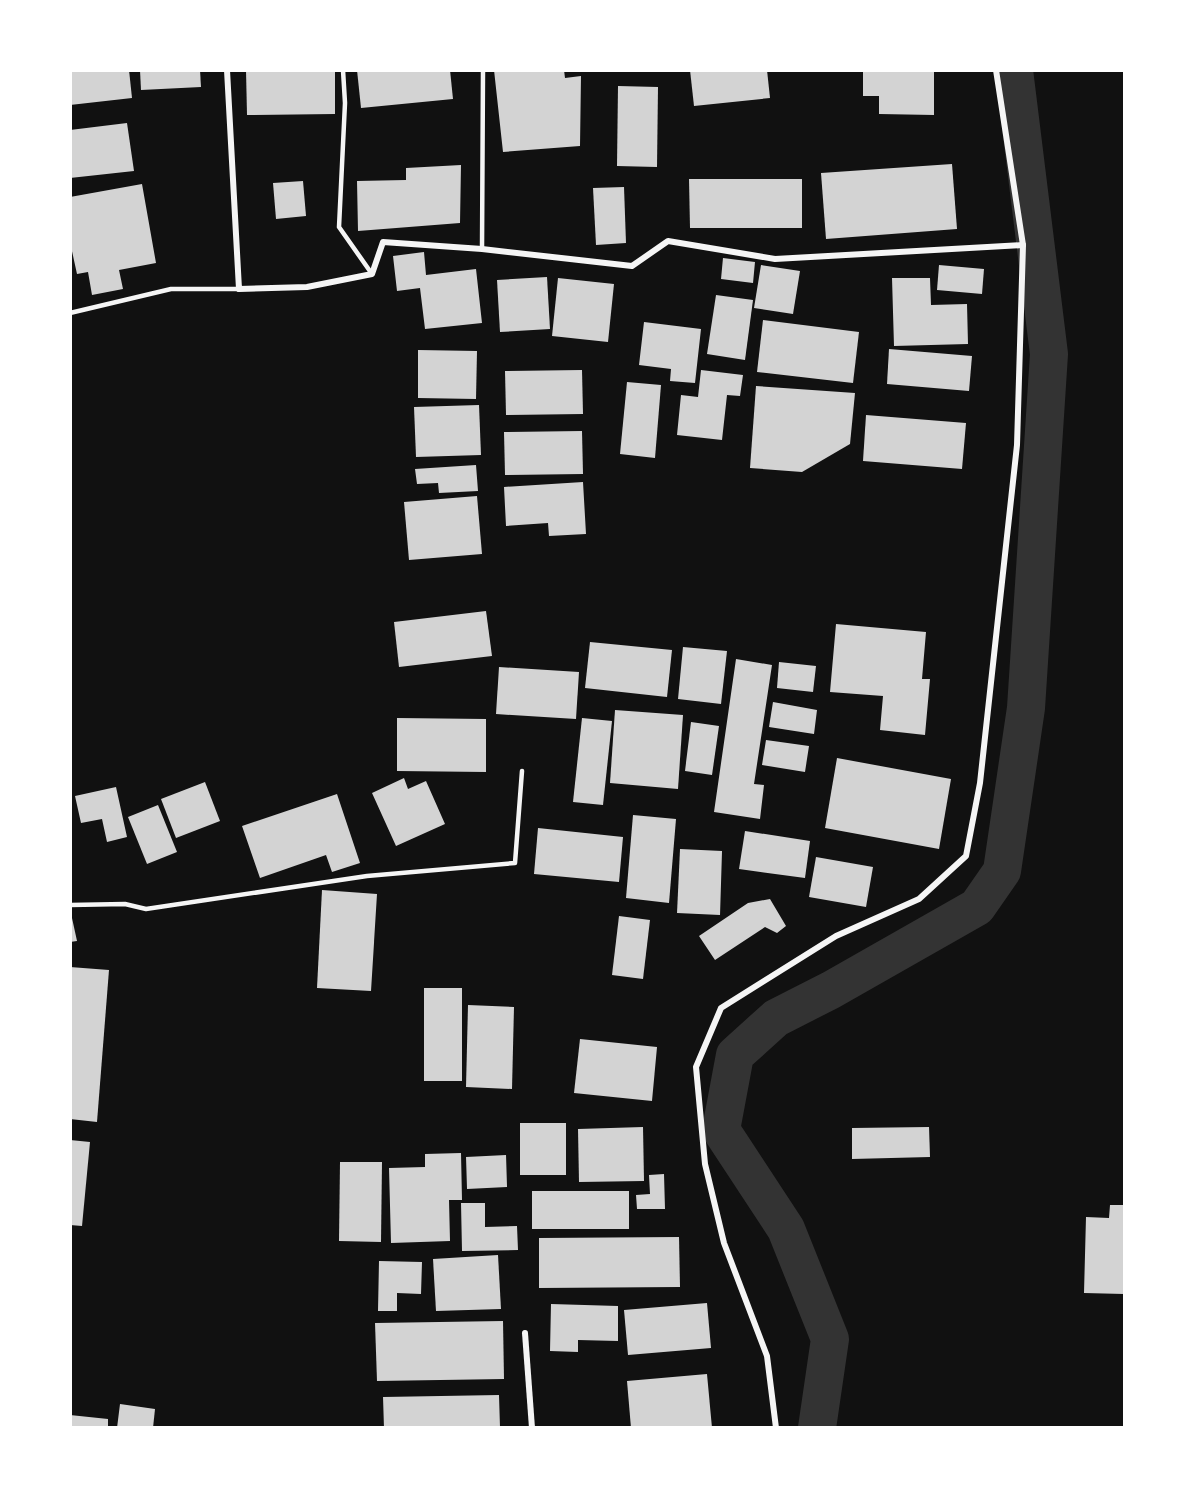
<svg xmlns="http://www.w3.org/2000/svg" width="1195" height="1498" font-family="Arial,sans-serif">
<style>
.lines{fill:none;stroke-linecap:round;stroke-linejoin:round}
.canal{stroke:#333;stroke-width:38}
.building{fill:#d3d3d3}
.service{stroke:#f5f5f5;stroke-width:4.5}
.minor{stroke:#f5f5f5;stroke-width:6}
</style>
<rect width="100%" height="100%" fill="#111"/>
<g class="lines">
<polyline class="canal" points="817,1428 830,1339 786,1229 721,1130 735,1055 776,1018 831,990 977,907 1002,871 1026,708 1049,354 1014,70"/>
</g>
<g class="building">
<polygon points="70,70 129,70 132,98 70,105"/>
<polygon points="140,70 200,70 201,87 141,90"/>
<polygon points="246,70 335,70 335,114 247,115"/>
<polygon points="357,70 450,70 453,99 361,108"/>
<polygon points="494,70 564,70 565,78 581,76 580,146 503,152"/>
<polygon points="690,70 767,70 770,98 694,106"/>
<polygon points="863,70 934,70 934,115 879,114 879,96 863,96"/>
<polygon points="618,86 658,87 657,167 617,166"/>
<polygon points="127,123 134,171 70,178 70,130"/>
<polygon points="952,164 957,229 826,239 821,173"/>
<polygon points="461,165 460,223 358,231 357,181 406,180 406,168"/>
<polygon points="689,179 802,179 802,228 690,228"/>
<polygon points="303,181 306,216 276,219 273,183"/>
<polygon points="142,184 156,263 119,270 123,289 92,295 88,272 77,274 70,242 70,197"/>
<polygon points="624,187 626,243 596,245 593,188"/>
<polygon points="424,252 426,275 476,269 482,323 425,329 420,288 397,291 393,256"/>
<polygon points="723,258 755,262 753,283 721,279"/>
<polygon points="761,265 800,271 793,314 754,308"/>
<polygon points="939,265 984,269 982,294 937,290"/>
<polygon points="547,277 550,329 500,332 497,280"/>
<polygon points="558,278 614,284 608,342 552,336"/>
<polygon points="892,278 930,278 931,305 967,304 968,344 894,346"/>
<polygon points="716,295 753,300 745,360 707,354"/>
<polygon points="763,320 859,332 853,383 757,372"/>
<polygon points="644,322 701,329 695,383 670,381 671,369 639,365"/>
<polygon points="889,349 972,356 969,391 887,384"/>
<polygon points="418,350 477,351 476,399 418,398"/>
<polygon points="582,370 583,414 506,415 505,371"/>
<polygon points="701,370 743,375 740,396 727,395 722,440 677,435 681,395 698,397"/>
<polygon points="627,382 661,385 655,458 620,454"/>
<polygon points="756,386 855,393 850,444 802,472 750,468"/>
<polygon points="479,405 481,455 416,457 414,407"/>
<polygon points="866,415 966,423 962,469 863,461"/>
<polygon points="582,431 583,474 505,475 504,432"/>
<polygon points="476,465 478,491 439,493 438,483 417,484 415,469"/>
<polygon points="583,482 586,534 549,536 548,523 506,526 504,487"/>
<polygon points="477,496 482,554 409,560 404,502"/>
<polygon points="486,611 492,656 399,667 394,622"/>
<polygon points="836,624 926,632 922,679 930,679 925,735 880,730 883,696 830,692"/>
<polygon points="590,642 672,650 667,697 585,688"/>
<polygon points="683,647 727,651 721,704 678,699"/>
<polygon points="736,659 772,665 754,784 764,785 760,819 714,812"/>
<polygon points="779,662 816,666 813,692 777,688"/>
<polygon points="499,667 579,672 576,719 496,714"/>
<polygon points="773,702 817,710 814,734 769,727"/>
<polygon points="615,710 683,715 678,789 610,783"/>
<polygon points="397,718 486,719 486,772 397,771"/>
<polygon points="582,718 612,721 603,805 573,802"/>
<polygon points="691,722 719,726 712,775 685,771"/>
<polygon points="766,740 809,746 805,772 762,765"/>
<polygon points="837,758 951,779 939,849 825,828"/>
<polygon points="404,778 408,789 426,781 445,824 396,846 372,793"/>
<polygon points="205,782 220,821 176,838 161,799"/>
<polygon points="116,787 127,837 107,842 102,819 81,823 75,796"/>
<polygon points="337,794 360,863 332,872 326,855 260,878 242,826"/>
<polygon points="158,805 177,852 147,864 128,817"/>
<polygon points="633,815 676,819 669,903 626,898"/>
<polygon points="538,828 623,837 619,882 534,874"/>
<polygon points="745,831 810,841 805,878 739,869"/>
<polygon points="680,849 722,851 720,915 677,913"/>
<polygon points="816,857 873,867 866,907 809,897"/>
<polygon points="322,890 377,894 371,991 317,988"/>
<polygon points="770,899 786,926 777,933 765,927 715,960 699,936 748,903"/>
<polygon points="70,909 77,941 70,942"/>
<polygon points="619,916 650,920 643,979 612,975"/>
<polygon points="70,967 109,970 97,1122 70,1119"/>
<rect x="424" y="988" width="38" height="93"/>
<polygon points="468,1005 514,1007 512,1089 466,1087"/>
<polygon points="580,1039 657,1047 652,1101 574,1093"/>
<rect x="520" y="1123" width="46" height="52"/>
<polygon points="643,1127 644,1181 579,1182 578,1129"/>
<polygon points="929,1127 930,1157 852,1159 852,1128"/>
<polygon points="70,1140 90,1142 82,1226 70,1225"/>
<polygon points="461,1153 462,1200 449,1200 450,1241 391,1243 389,1168 425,1167 425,1154"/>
<polygon points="506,1155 507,1187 467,1189 466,1157"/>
<polygon points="340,1162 382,1162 381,1242 339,1241"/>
<polygon points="664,1174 665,1209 637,1209 636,1195 650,1194 649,1175"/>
<rect x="532" y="1191" width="97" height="38"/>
<polygon points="461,1203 485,1203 485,1227 517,1226 518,1250 462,1251"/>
<polygon points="1110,1205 1124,1205 1124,1294 1084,1293 1086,1217 1109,1218"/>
<polygon points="679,1237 680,1287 539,1288 539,1238"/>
<polygon points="498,1255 501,1309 436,1311 433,1259"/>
<polygon points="379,1261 422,1262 421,1294 397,1293 397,1311 378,1311"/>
<polygon points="707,1303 711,1348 628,1355 624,1310"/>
<polygon points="551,1304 618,1306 618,1341 578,1340 578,1352 550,1351"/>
<polygon points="503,1321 504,1379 377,1381 375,1323"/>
<polygon points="707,1374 712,1428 631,1428 627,1381"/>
<polygon points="499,1395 500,1428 384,1428 383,1397"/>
<polygon points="120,1404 155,1409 153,1428 117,1428"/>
<polygon points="70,1415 108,1419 108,1428 70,1428"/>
</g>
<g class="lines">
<g class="service">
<polyline points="343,70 345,103 339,227 372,274"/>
<polyline points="482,249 483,70"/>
<polyline points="70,313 171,289 239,289"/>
<polyline points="70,905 125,904 146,909 367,876 515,863 522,771"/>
</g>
<g class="minor">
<polyline points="227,70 239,289 307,287 372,274 383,242 482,249 632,266 668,241 775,259 1023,245"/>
<polyline points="525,1333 532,1428"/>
<polyline points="776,1428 767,1356 724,1243 705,1164 696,1067 721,1008 836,936 919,899 966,856 980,783 1017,445 1023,245 996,70"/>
</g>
</g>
<rect width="1195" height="1498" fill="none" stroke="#ffffff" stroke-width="144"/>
</svg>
